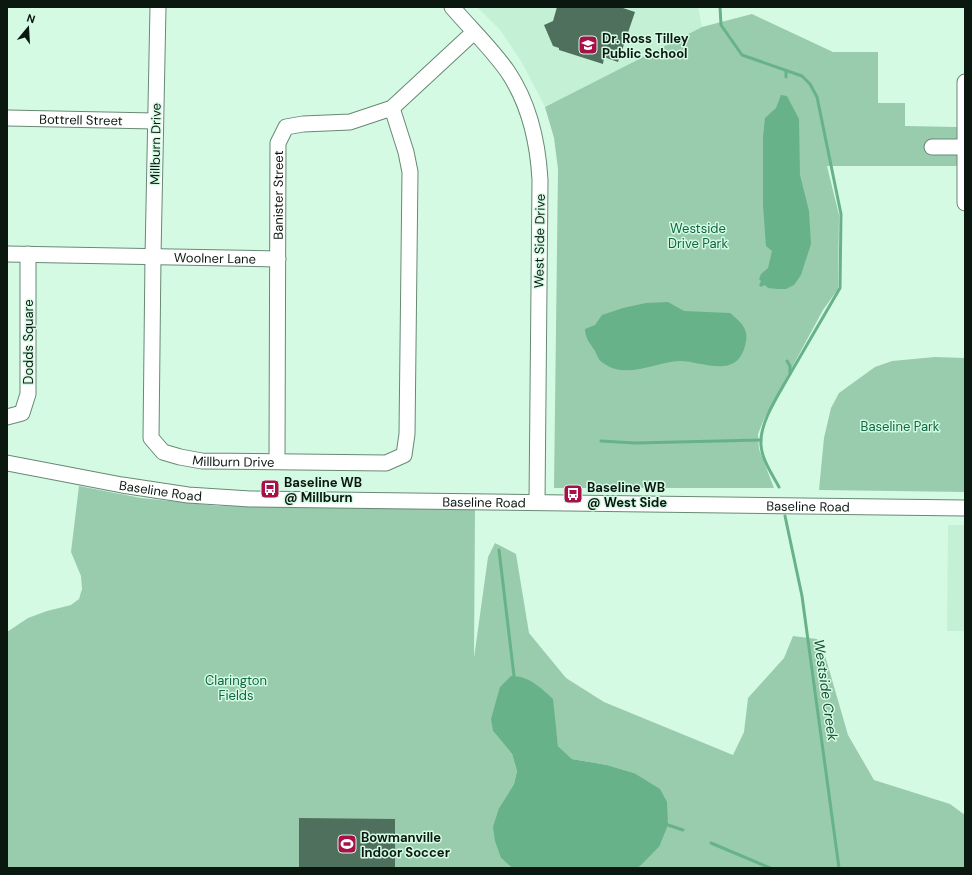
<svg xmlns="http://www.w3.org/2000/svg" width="972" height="875" font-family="'DM Sans',sans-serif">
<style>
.built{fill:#c4f1d6}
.green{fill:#98ccad}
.water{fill:#68b289}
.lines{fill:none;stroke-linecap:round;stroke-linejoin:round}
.stream{stroke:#68b289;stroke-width:3}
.building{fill:#4e705c}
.minor-casing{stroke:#678975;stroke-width:17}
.minor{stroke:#fff;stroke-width:15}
.labels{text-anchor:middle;stroke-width:3;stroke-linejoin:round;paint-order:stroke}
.poi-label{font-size:13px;font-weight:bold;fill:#0a1810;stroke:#d5fae4;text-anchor:start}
.street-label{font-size:13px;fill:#0a1810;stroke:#d5fae4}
.park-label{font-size:13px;fill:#0d6741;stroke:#d5fae4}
.water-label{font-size:14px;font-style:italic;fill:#164f33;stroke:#d5fae4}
</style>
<rect width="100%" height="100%" fill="#d5fae4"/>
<g class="built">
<polygon points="477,7 698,7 702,27 545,107 521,61 500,30"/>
<polygon points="948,525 965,525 965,631 947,631"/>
</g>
<g class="green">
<polygon points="752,14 833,52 878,52 878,103 905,103 905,126 957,127 957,166 827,166 839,215 838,289 823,310 764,419 758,434 759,449 774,488 554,488 558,169 554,138 545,107 702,27"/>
<polygon points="935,357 965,358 965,492 819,490 824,438 831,408 839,393 875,367 892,361"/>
<polygon points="79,486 141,498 219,506 475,510 474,658 488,557 495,543 516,554 529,633 566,678 604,702 733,755 744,732 748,698 784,658 793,636 817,639 826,659 848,735 874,780 950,804 965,815 965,868 637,868 659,847 634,773 607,765 572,759 558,746 555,725 493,731 512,754 517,771 514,784 499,808 501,858 512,868 7,868 7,632 28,618 47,611 71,605 79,599 82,589 81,576 71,552"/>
</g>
<g class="water">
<polygon points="781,95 787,96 799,119 800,175 809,211 811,244 801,275 794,285 786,289 777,289 768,288 765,285 761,287 759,285 761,281 759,279 761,274 768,268 772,251 766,246 763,205 763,137 765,118 776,108"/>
<path d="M668 302 684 311 730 313C742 323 750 330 745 346 736 380 702 361 680 361 654 362 627 380 603 363 599 361 597 355 595 351 590 343 585 338 585 329L595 325 602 315 623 308 646 303Z"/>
<path d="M511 676C529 676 540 687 553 699L558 746 572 759 607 765 634 773 660 789 667 802 668 825 659 847 640 866 637 868H512L501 858 495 841 493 827 499 808 514 784 517 771 512 754 493 731 491 719 500 687Z"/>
</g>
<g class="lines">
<g class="stream">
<polyline points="720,7 721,25 742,55 802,76 810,84 817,97 841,214 840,288 790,374"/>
<polyline points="786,77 786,71"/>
<polyline points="601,441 635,443 761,440"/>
<path d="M779 487C772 474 762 460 761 445 759 423 779 394 790 374V366L787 361"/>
<polyline points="785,516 802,596 839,868"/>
<polyline points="499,550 514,676"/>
<polyline points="668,825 683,830"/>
<polyline points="711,843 770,868"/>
</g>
</g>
<g class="building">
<polygon points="557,7 620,7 635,12 618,62 604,57 603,64 559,50 559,48 553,46 544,25 553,21"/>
<polygon points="299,818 395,819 395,868 299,868"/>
</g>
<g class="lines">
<defs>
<g id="minor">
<path id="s1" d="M158 7 153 256 151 438 163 452 180 457 202 461 386 463 404 455 407 434 410 172 406 152 392 108"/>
<path d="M452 7C470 28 492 49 508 72 530 105 538 143 540 180L537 502"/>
<polyline points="965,82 965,203"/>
<path id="s2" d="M7 118 155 121"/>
<polyline points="932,147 965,147"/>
<path id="s3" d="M7 254 278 259"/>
<polyline points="7,417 22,413 28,394 28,254"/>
<path id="s4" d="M277 461 278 143 286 127 303 124 350 122 392 108 474 32"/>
<path id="s5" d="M7 463 122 485 188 495 250 499 965 508"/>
</g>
</defs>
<use href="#minor" class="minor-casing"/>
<use href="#minor" class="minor"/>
</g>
<defs>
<symbol id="school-square" viewBox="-11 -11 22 22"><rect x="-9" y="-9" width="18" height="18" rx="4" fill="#a71147" stroke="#d5fae4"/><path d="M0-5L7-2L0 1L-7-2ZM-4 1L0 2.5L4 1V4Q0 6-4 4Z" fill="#fff"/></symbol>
<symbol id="bus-square" viewBox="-11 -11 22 22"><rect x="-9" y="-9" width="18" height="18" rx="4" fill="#a71147" stroke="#d5fae4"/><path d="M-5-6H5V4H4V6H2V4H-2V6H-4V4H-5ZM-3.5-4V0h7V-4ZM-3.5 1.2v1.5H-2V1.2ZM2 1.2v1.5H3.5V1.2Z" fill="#fff"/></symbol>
<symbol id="stadium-square" viewBox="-11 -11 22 22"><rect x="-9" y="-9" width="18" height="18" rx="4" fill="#a71147" stroke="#d5fae4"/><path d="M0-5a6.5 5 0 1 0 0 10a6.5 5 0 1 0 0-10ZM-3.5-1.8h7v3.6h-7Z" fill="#fff"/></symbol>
</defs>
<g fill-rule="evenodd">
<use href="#school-square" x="577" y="34" width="22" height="22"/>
<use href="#bus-square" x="259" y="478" width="22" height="22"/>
<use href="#bus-square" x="562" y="483" width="22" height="22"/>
<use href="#stadium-square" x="336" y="833" width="22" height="22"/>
</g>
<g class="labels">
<g class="poi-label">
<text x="602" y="43">Dr. Ross Tilley<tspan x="602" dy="15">Public School</tspan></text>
<text x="284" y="487">Baseline WB<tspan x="284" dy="15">@ Millburn</tspan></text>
<text x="587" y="492">Baseline WB<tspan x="587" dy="15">@ West Side</tspan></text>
<text x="361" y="842">Bowmanville<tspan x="361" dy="15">Indoor Soccer</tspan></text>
</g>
<g class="street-label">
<text dy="5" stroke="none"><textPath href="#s2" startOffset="74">Bottrell Street</textPath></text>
<text transform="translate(155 144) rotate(-89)" y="5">Millburn Drive</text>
<text dy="5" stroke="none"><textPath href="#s4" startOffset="266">Banister Street</textPath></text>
<text transform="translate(539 241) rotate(-89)" y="5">West Side Drive</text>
<text dy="5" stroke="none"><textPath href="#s3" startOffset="208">Woolner Lane</textPath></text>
<text transform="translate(28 342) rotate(-90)" y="5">Dodds Square</text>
<text dy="5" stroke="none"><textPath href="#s1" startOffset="521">Millburn Drive</textPath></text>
<text dy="5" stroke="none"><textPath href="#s5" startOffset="156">Baseline Road</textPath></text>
<text dy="5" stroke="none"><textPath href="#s5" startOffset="480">Baseline Road</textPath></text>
<text dy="5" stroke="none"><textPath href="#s5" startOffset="804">Baseline Road</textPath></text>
</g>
<g class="park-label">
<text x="698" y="233">Westside<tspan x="698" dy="15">Drive Park</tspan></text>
<text x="900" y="431">Baseline Park</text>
<text x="236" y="685">Clarington<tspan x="236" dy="15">Fields</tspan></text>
</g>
<g class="water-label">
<text transform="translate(826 690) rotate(82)" y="5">Westside Creek</text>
</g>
</g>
<rect width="972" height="875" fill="none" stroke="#0a1810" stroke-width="16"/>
<g transform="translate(28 28) rotate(18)" stroke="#d5fae4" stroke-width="3" paint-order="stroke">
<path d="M0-3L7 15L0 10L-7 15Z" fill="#0a1810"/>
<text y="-6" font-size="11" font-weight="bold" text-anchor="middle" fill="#0a1810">N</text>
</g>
</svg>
